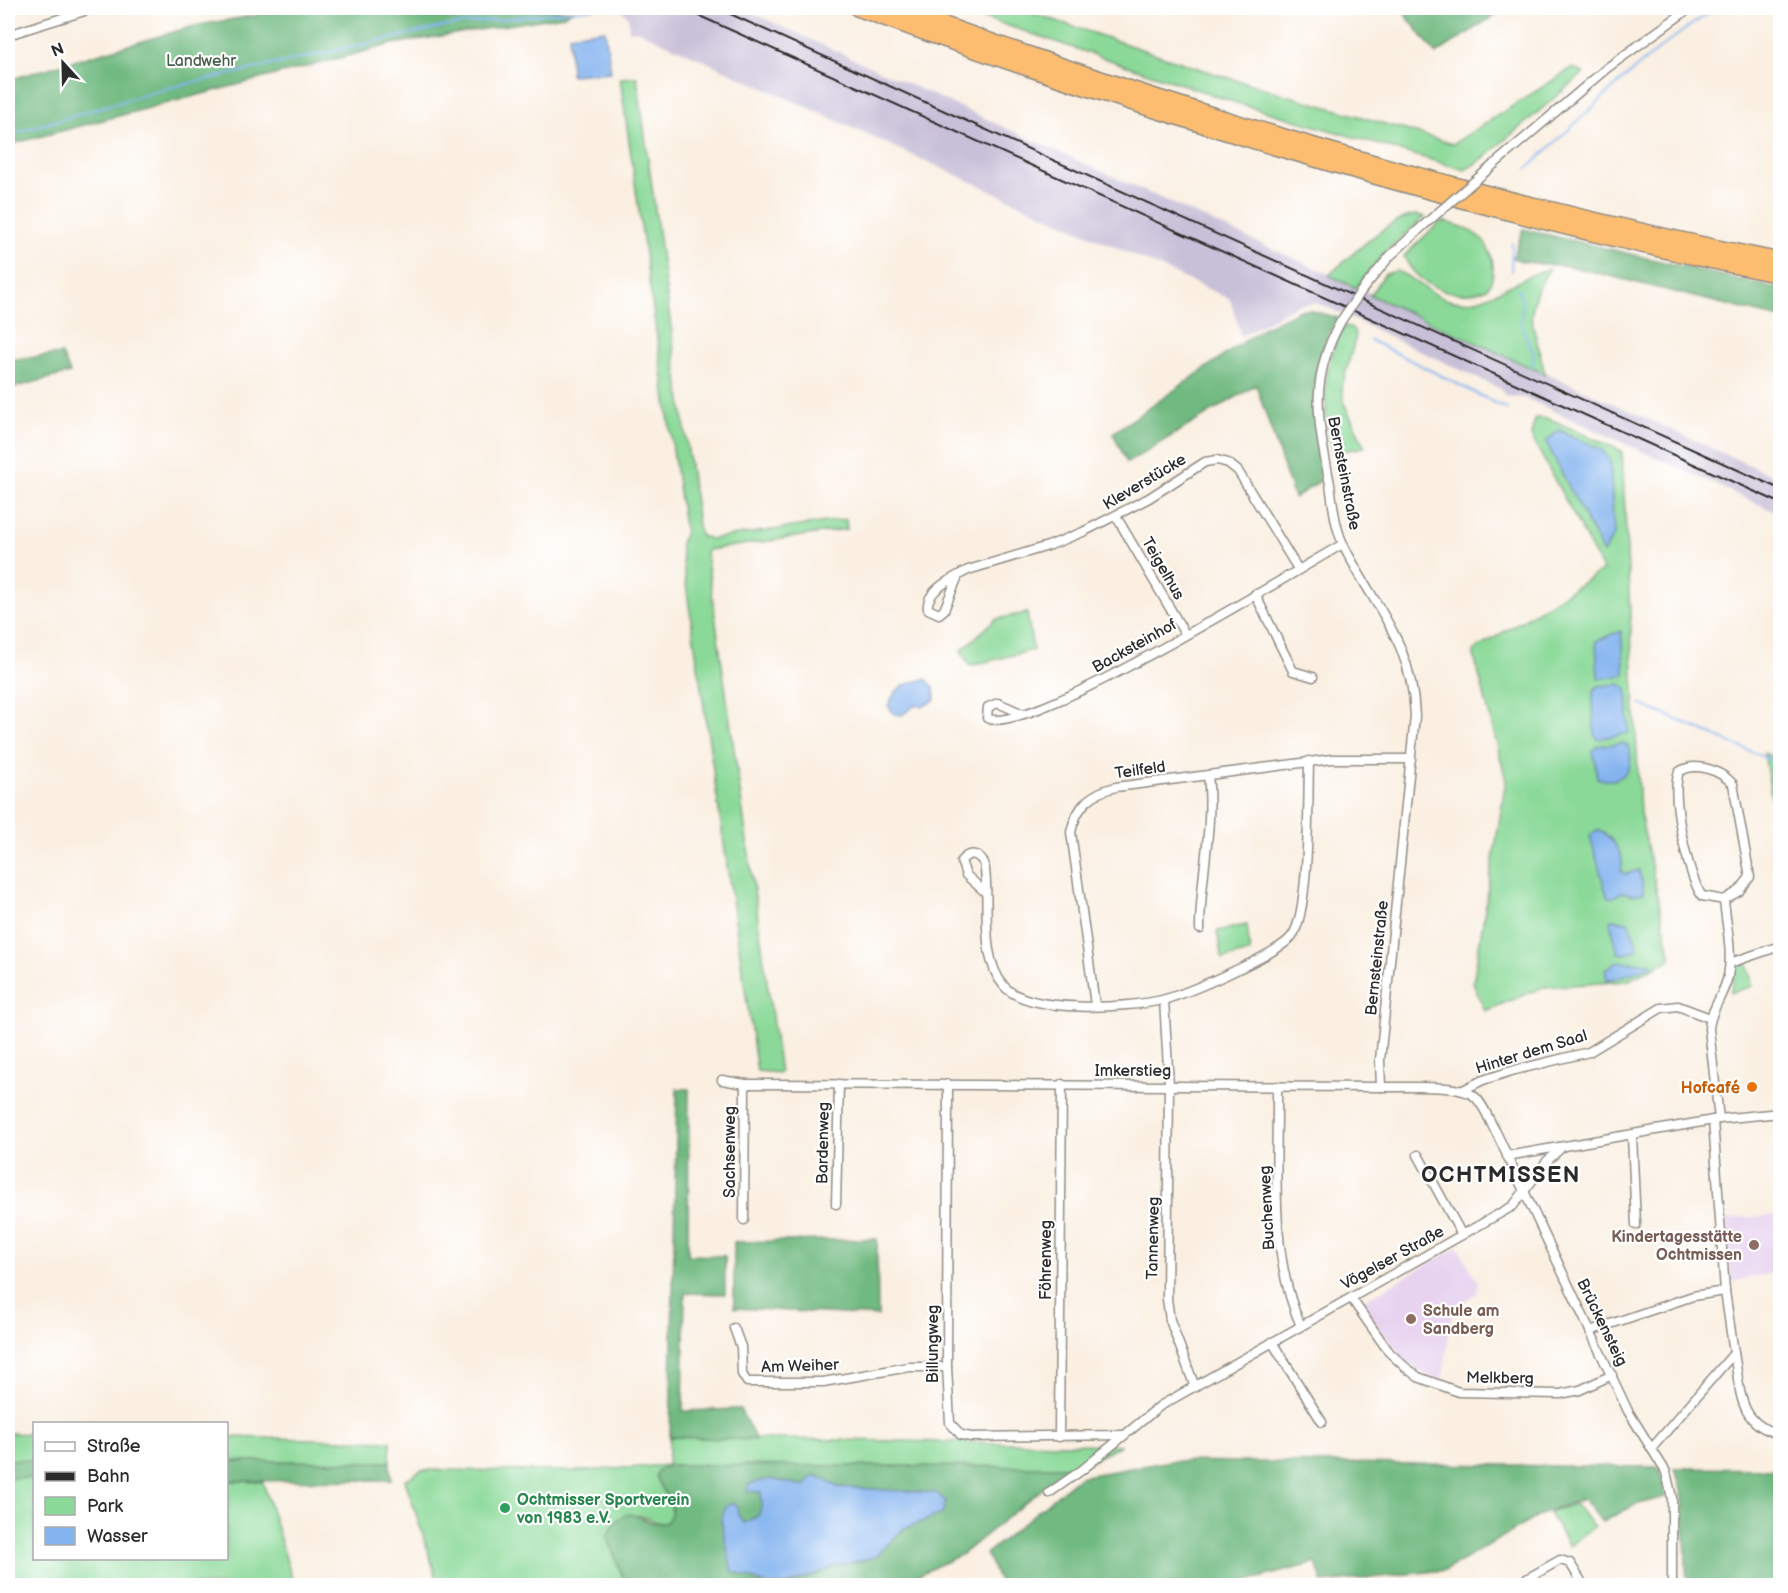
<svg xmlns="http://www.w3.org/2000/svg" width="1788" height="1593" font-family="'Balsamiq Sans',sans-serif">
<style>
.built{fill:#e7d2ef}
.industrial{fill:#c8bfd8}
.green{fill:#8ad998;stroke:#5a8262;stroke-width:1.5}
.forest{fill:#6fb980;stroke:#4d7256;stroke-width:1.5}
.water{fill:#84b4ef;stroke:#58708d;stroke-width:1.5}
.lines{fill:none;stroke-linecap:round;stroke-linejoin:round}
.stream{stroke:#84b4ef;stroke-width:2}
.street-casing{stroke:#928d86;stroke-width:11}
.highway-casing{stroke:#928d86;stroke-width:18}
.street{stroke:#fff;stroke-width:8}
.highway{stroke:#fcbd6f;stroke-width:15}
.rail{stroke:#2b2b2b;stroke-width:2}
.street-bridge-casing{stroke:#928d86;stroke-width:11;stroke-linecap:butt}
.street-bridge{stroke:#fff;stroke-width:8}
.food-dot{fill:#e8710a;stroke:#fff;stroke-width:2}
.education-dot{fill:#8d6e63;stroke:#fff;stroke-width:2}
.leisure-dot{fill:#2e9e5b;stroke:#fff;stroke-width:2}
.labels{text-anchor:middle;stroke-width:4.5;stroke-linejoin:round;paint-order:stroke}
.park-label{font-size:16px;fill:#485f4c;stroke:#fff}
.street-label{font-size:16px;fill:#2b2b2b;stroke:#fff}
.food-label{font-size:16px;font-weight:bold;fill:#c56008;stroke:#fff;text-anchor:end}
.education-label{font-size:16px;font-weight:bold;fill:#785e54;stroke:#fff;text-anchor:end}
.leisure-label{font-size:16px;font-weight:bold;fill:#27864d;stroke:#fff;text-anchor:start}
.district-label{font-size:22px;font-weight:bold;letter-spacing:1.5px;fill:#2b2b2b;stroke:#fff}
</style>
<rect width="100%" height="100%" fill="#fff"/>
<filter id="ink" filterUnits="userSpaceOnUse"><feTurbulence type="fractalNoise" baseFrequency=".0167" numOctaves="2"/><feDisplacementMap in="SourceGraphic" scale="12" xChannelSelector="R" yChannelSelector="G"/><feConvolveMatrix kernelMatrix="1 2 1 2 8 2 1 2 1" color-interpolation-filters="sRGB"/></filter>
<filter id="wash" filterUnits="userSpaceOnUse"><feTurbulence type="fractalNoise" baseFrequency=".008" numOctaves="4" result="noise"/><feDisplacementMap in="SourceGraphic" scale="24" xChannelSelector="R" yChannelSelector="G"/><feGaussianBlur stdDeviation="1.35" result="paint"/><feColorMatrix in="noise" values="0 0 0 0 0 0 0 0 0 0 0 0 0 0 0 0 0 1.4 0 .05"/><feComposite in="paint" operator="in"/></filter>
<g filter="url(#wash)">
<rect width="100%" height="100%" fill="#faefe1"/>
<g class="built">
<polygon points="1780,1215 1780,1271 1731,1282 1726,1219"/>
<polygon points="1458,1247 1478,1282 1477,1293 1452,1309 1442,1384 1406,1362 1359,1303"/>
</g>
<polygon class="industrial" points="617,8 741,8 1780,479 1780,514 1525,398 1505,396 1501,389 1325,306 1315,303 1297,305 1241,336 1230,299 636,30 629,31 628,16"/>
<g class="green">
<polygon points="955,8 1018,8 1216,74 1453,144 1572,68 1584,73 1480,161 1465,170 1237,103"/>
<polygon points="637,77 699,532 701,536 711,539 846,519 847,529 708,550 706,552 780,1073 757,1071 680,543 685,534 620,78"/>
<path d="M1417 215 1425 217 1387 250 1356 288 1329 275C1352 256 1387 218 1417 215Z"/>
<path d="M1441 221C1466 226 1490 236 1493 265 1493 274 1493 281 1487 288 1458 302 1417 287 1404 256Z"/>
<path d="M1549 269 1536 293 1531 317 1545 374 1370 295 1385 274 1397 271C1414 278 1427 292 1445 299 1482 312 1514 277 1549 269Z"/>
<path d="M1345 326 1353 329 1356 336 1342 386 1344 403 1365 447 1333 453C1322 408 1320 367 1345 326Z"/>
<polygon points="1535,418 1550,419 1622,451 1640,813 1671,959 1627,981 1544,987 1485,1011 1473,983 1506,780 1473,651 1603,570 1531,436"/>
<polygon points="1027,613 1033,650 970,666 961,651 996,619"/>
<polygon points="1764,753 1780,761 1780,844"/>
<polygon points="1247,925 1250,952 1222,959 1217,931"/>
<polygon points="1747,963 1753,986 1730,993 1737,965"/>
<polygon points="8,1433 34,1434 34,1460 8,1460"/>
<polygon points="227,1437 391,1441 390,1462 227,1461"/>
<path d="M670 1437 1121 1445 1083 1465 1069 1467 669 1465 656 1475C659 1493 681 1501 667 1522L662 1524 640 1515 607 1536 626 1585H439L405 1480 421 1470 582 1471 668 1465Z"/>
<polygon points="8,1478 34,1478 34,1558 226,1558 227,1481 263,1482 294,1585 8,1585"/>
<polygon points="1575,1504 1594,1527 1569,1546 1548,1512"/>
</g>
<g class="forest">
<polygon points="298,8 574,10 563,16 393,44 8,145 8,80 194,26"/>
<polygon points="1400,8 1506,8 1436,54"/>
<path d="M1523 229 1780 289V318L1573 267C1552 263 1533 266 1513 258Z"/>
<path d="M1300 310H1310L1338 318C1302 372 1316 421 1320 481L1294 498 1256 385 1127 463 1113 433 1265 327Z"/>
<polygon points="62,354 70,373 8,389 8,360"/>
<polygon points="677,1089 689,1089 688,1255 725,1256 725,1294 685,1293 683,1411 740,1409 756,1440 670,1437"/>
<polygon points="877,1239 878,1316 734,1308 734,1242"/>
<rect x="8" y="1460" width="26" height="18"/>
<polygon points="227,1461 390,1462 391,1480 227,1481"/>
<polygon points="1171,1461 1658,1467 1665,1484 1666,1497 1635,1505 1602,1522 1584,1499 1545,1512 1446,1570 1323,1583 1316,1563 1231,1585 1001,1585 986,1554 1079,1477"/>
<path d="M669 1465 1069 1467 962 1554 897 1585H786L836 1566 875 1557 903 1529 942 1514 936 1494 838 1487 815 1475 805 1486 770 1479 748 1491 761 1492 762 1505 758 1516 743 1523 738 1515 721 1520 732 1571 768 1585H626L607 1536C630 1492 641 1530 667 1522 681 1501 659 1493 656 1475L659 1470Z"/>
<polygon points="1675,1468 1780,1469 1780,1585 1687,1585 1683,1497"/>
</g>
<g class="water">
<polygon points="605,30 611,72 571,75 569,35"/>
<polygon points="1559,430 1601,449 1610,460 1614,535 1603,553 1546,442"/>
<polygon points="1621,631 1625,675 1598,679 1596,641"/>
<path d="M926 679 934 687 935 700 922 707 916 705 902 715 894 714 888 706C896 686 905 683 926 679Z"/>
<polygon points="1620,684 1627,689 1629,733 1598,739 1594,734 1593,691 1598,686"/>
<path d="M1622 743 1628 746C1638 769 1619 787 1597 778L1593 751 1597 746Z"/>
<path d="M1597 830C1612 836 1626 854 1621 871L1625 874 1639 870 1644 893 1633 895 1622 892 1612 898 1607 896 1590 836Z"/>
<polygon points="1613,919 1630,923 1638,949 1626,954 1618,953 1610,922"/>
<polygon points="1618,962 1651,963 1652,966 1607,981 1605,969"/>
<polygon points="815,1475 838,1487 936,1493 946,1501 942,1514 903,1529 875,1557 836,1566 786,1585 768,1585 732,1571 721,1520 726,1506 733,1503 737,1506 738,1515 744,1523 758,1516 762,1505 761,1492 748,1491 749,1484 770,1479 805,1486"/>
</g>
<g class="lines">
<g class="stream">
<polyline points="8,135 168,88 410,34 446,26 596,8"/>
<path d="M1527 169C1586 114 1643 55 1712 11"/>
<polyline points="1511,271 1512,243"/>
<polyline points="1518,288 1522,303 1521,326 1535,356 1532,365"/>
<polyline points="1370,340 1507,409"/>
<polyline points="1640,704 1780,764"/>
</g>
</g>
</g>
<g filter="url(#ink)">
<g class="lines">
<defs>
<g id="street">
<polyline points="8,35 94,8"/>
<polyline points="1485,172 1607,68 1690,8"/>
<polyline points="1362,290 1390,256 1424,225"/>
<path d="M1341 321C1308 380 1318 422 1330 484 1333 505 1335 528 1344 546 1375 609 1412 640 1415 716L1380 1060 1381 1087"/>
<polyline points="1116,516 1185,634"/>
<path d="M958 576 944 610 939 614 928 609C925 590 954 578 968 570L1048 546 1083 532 1149 498 1205 462 1217 460 1228 463 1238 471 1298 569"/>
<polyline points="1255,594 1293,671 1313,677"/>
<path d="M1023 714 998 703 988 707 987 718C1025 739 1294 571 1343 544"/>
<path d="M985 892 966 875 961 861C969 851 977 853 984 863 991 899 978 956 1004 986 1028 1014 1128 1008 1162 1000 1186 994 1279 954 1292 936 1310 913 1308 795 1309 761"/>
<path d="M1200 929C1200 878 1214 826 1208 775"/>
<polyline points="1730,963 1780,946"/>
<polyline points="1164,1000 1169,1085 1167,1299 1170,1320 1195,1387"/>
<path d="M1095 1005 1071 832C1077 806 1090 793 1116 787L1332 759H1411"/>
<path d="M722 1080 745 1084 1381 1087C1402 1088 1458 1083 1474 1096 1484 1104 1489 1121 1496 1132L1628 1411 1666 1472 1672 1498V1586"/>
<polyline points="948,1084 947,1367 950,1423 961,1435 971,1437 1124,1435"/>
<path d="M1277 1086C1278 1164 1268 1254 1301 1326"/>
<polyline points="1463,1090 1483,1080 1515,1070 1589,1052 1661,1008 1678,1006 1710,1018"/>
<path d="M1719 1119 1709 1029C1710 1010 1724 995 1728 976 1733 952 1726 924 1724 900L1739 891 1750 877 1733 784C1720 770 1695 761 1679 772 1670 794 1688 877 1702 896L1724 900"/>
<polyline points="1632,1135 1636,1225"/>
<polyline points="1418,1155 1462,1235"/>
<polyline points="1507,1156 1719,1119 1780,1113"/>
<polyline points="836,1204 839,1084"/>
<polyline points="744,1220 745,1084"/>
<polyline points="1351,1298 1389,1352 1404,1366 1418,1377 1459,1392 1560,1394 1580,1390 1612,1375"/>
<polyline points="734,1328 741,1347 742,1374 747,1382 823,1382 909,1367 947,1367"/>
<polyline points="1590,1331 1693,1296 1725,1291"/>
<polyline points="1272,1342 1322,1422"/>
<path d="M1734 1353C1741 1390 1737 1424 1780 1434"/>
<polyline points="1059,1437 1062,1084"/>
<polyline points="1652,1448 1734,1353 1725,1291 1713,1120"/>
<polyline points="1049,1493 1082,1470 1160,1406 1513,1206 1547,1161 1562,1147"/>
<polyline points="1514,1586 1560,1560 1570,1563 1584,1586"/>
</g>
<g id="highway">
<path d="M857 8C1159 118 1465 211 1780 275"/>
<path d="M898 8C1185 114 1480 201 1780 261"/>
</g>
</defs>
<use href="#street" class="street-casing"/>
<use href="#highway" class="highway-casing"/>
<use href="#street" class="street"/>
<use href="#highway" class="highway"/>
<g class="rail">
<polyline points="682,8 1780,503"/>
<polyline points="717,8 1780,489"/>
</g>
<defs>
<g id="street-bridge">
<polyline points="1424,225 1485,172"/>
<polyline points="1341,321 1362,290"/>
</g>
</defs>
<use href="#street-bridge" class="street-bridge-casing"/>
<use href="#street-bridge" class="street-bridge"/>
</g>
</g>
<circle class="food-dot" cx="1752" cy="1087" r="6"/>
<g class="education-dot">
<circle cx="1754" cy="1245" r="6"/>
<circle cx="1411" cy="1319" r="6"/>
</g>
<circle class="leisure-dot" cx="505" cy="1508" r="6"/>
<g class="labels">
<g class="park-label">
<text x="201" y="66">Landwehr</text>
</g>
<g class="street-label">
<text transform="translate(1345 473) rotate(79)" y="6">Bernsteinstraße</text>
<text transform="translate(1144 481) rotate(-31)" y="6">Kleverstücke</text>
<text transform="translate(1164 568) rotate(60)" y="6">Teigelhus</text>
<text transform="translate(1134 645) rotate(-29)" y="6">Backsteinhof</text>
<text transform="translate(1140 769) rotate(-8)" y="6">Teilfeld</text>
<text transform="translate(1376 958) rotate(-84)" y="6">Bernsteinstraße</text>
<text transform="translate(1531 1051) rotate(-17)" y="6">Hinter dem Saal</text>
<text x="1133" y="1076">Imkerstieg</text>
<text transform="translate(822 1143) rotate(-89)" y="6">Bardenweg</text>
<text transform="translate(729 1152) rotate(-90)" y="6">Sachsenweg</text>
<text transform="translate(1266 1208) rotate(-93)" y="6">Buchenweg</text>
<text transform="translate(1152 1238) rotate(-89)" y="6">Tannenweg</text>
<text transform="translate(1392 1257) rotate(-29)" y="6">Vögelser Straße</text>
<text transform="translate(1045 1260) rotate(-90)" y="6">Föhrenweg</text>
<text transform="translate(1603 1322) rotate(64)" y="6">Brückensteig</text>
<text transform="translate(932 1344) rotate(-90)" y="6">Billungweg</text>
<text transform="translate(800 1365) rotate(-2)" y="6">Am Weiher</text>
<text transform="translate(1500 1377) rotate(1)" y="6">Melkberg</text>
</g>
<g class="food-label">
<text x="1740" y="1093">Hofcafé</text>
</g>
<g class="education-label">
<text x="1742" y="1242">Kindertagesstätte<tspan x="1742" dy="18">Ochtmissen</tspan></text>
<text x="1423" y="1316" text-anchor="start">Schule am<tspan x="1423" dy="18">Sandberg</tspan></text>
</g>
<g class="leisure-label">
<text x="517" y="1505">Ochtmisser Sportverein<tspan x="517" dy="18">von 1983 e.V.</tspan></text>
</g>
<g class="district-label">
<text x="1501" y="1182">OCHTMISSEN</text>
</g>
</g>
<rect width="1788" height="1593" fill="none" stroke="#fff" stroke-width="30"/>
<rect x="33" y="1422" width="195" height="138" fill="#ffffff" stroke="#aaaaaa" stroke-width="1.5"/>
<rect x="45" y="1442" width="30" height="9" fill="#ffffff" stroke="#aaaaaa" stroke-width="1.5"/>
<text x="87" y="1452" font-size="18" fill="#2b2b2b">Straße</text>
<rect x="45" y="1472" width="30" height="9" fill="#2b2b2b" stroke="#aaaaaa" stroke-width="1.5"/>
<text x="87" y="1482" font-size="18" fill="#2b2b2b">Bahn</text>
<rect x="45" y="1497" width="30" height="18" fill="#8ad998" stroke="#aaaaaa" stroke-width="1.5"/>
<text x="87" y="1512" font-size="18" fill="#2b2b2b">Park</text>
<rect x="45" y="1527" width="30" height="18" fill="#84b4ef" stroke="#aaaaaa" stroke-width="1.5"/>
<text x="87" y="1542" font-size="18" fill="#2b2b2b">Wasser</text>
<g transform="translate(63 63) rotate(338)" stroke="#ffffff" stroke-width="4.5" paint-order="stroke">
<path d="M0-4.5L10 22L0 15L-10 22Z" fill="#2b2b2b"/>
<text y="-9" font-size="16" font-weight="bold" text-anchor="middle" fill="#2b2b2b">N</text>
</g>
</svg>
